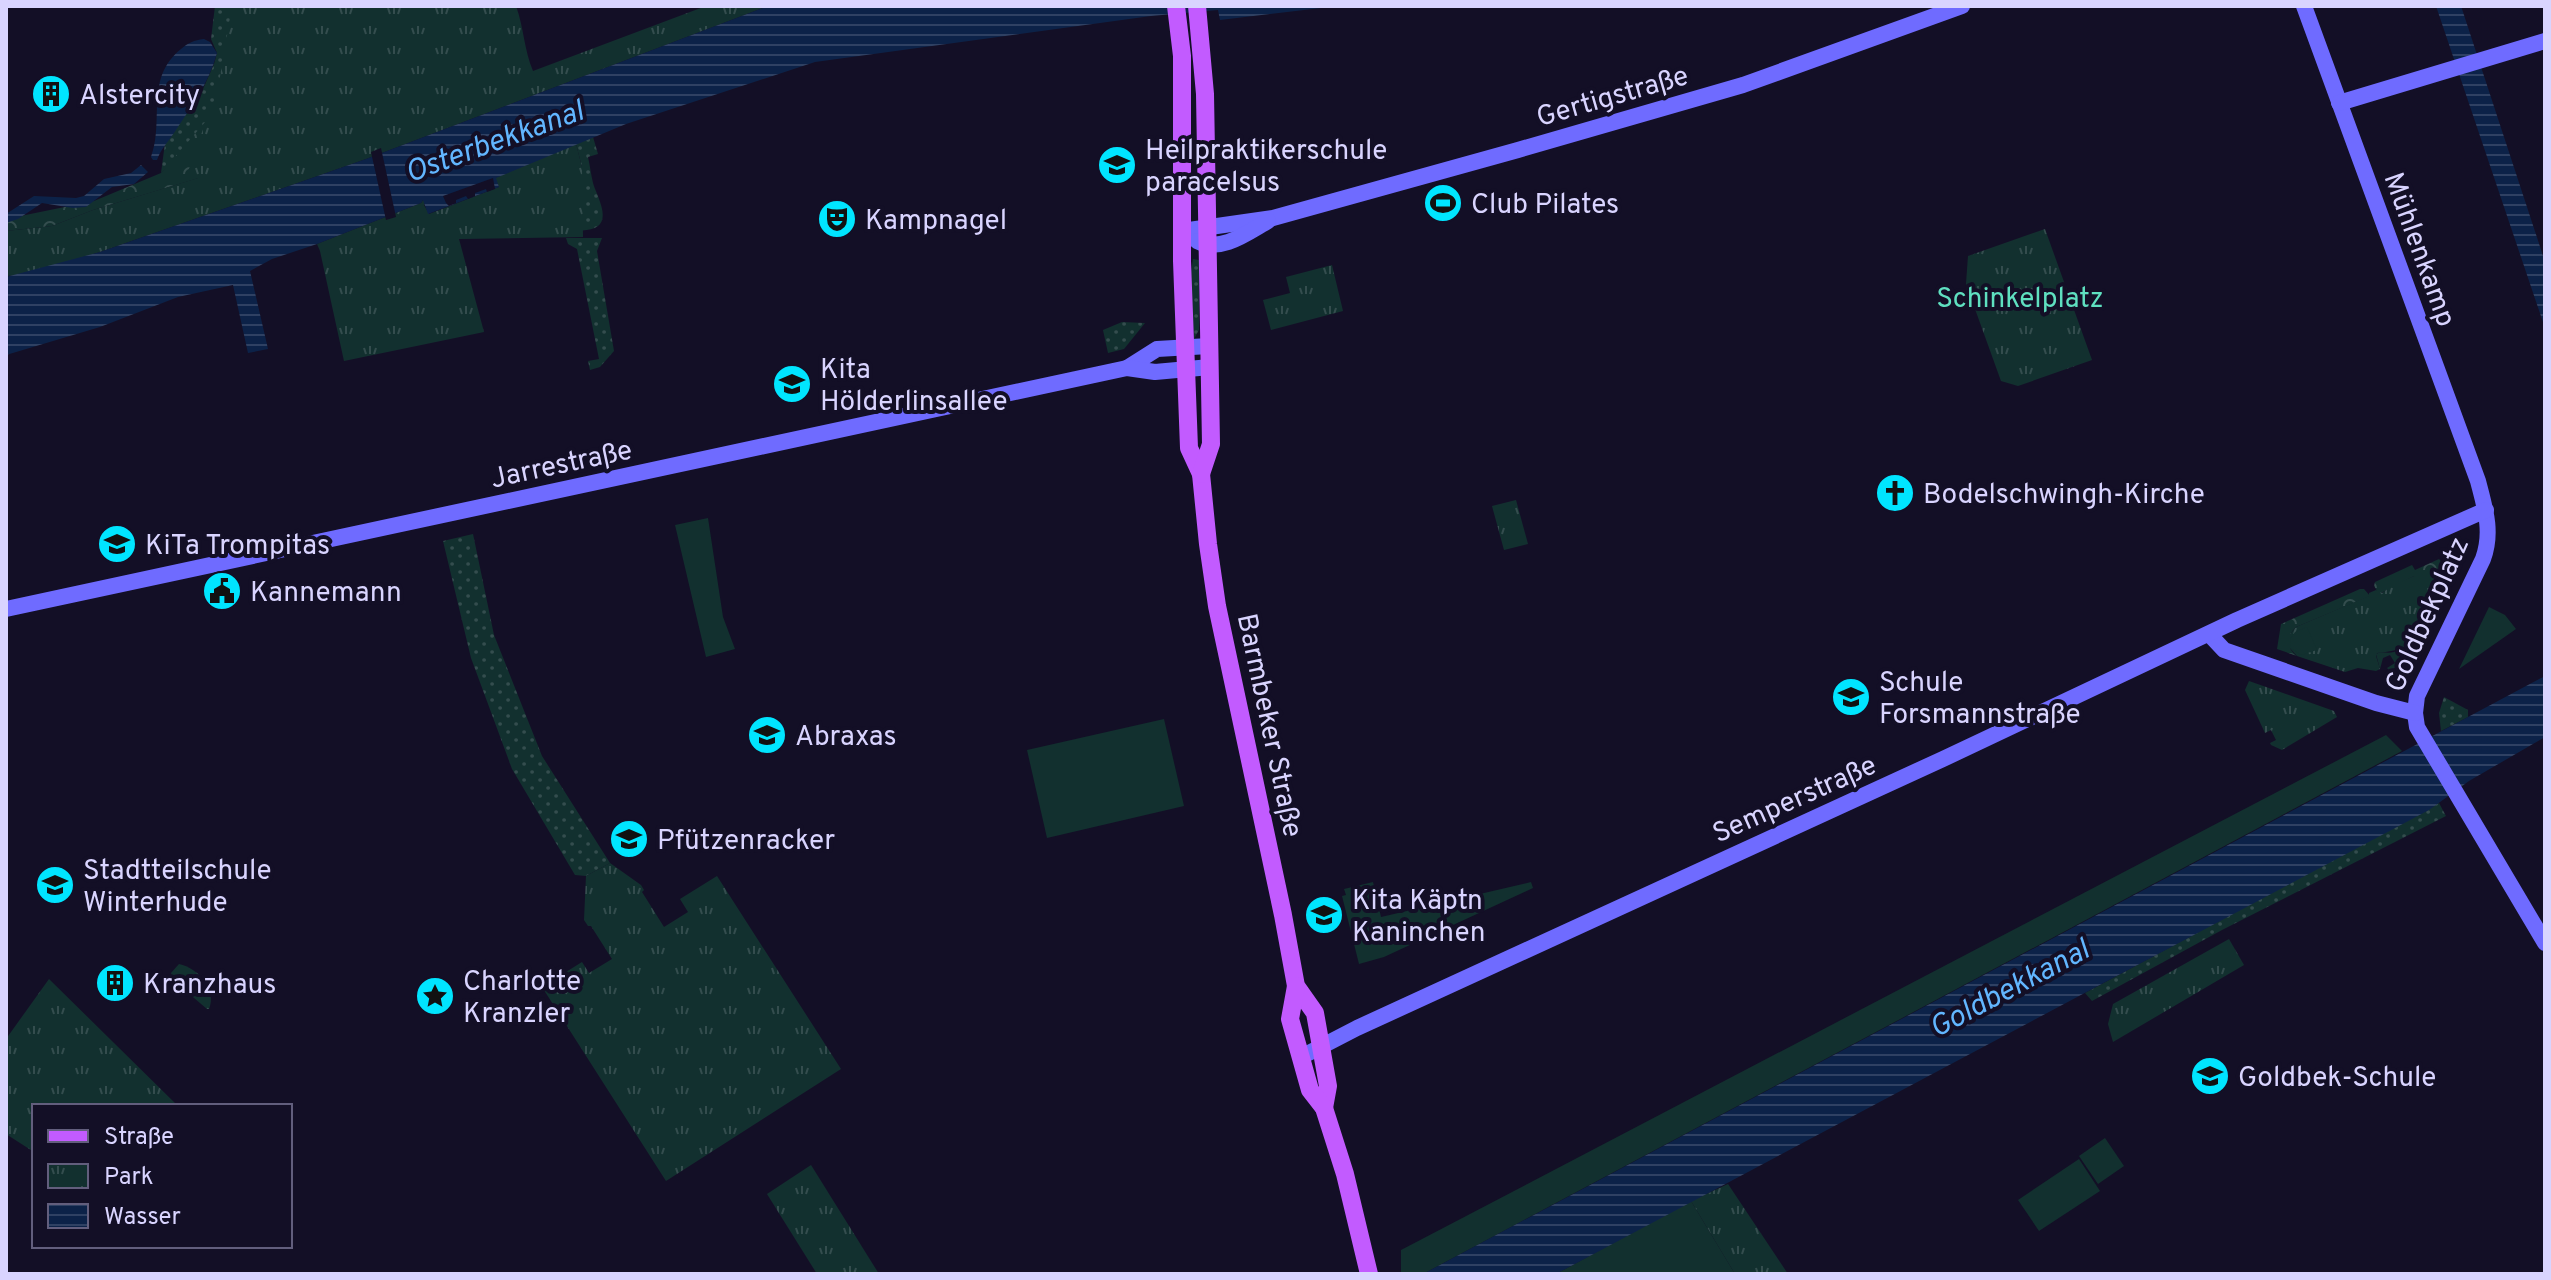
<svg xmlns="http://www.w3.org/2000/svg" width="2551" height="1280" font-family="Overpass,sans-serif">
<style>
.grass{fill:url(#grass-dots)}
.forest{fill:url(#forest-crowns)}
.park{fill:url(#park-tufts)}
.garden{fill:#12302f}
.water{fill:url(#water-rules)}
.pier{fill:#130f26}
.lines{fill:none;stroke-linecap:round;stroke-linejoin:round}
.secondary{stroke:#6f6bff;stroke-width:16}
.primary{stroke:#c25bff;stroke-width:18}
.labels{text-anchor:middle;stroke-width:8;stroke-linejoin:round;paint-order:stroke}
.poi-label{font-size:28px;fill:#d9d4ff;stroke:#130f26;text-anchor:start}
.street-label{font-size:28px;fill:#d9d4ff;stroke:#130f26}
.park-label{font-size:28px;fill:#5fe0c0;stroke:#130f26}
.water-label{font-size:30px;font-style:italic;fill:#62b6ff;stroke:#130f26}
</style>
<defs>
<pattern id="grass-dots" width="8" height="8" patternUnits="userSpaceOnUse" patternTransform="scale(2)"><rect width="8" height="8" fill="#12302f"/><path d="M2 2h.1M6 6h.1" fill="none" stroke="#344d4e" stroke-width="1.8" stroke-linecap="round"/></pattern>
<pattern id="forest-crowns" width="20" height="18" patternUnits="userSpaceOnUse" patternTransform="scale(2)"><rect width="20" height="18" fill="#12302f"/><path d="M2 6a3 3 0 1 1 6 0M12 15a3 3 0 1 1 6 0" fill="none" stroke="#344d4e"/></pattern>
<pattern id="park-tufts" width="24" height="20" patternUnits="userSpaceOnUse" patternTransform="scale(2)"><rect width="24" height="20" fill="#12302f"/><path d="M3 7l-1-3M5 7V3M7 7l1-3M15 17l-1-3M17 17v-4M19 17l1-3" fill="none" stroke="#344d4e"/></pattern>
<pattern id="water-rules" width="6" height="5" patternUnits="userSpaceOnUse" patternTransform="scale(2)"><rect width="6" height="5" fill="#0c2248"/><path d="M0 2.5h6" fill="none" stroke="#2f4163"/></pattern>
</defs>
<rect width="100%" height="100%" fill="#130f26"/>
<g class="grass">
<polygon points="215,6 242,6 242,91 161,173 165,143 203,89 214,64 217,53 211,39"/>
<path d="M593 137 598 154 588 157C590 166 591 175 593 183 596 194 610 217 598 226 590 232 575 230 565 231L582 167 576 144Z"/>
<polygon points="566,238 602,238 597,251 614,351 600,367 590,370 588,361 599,359 577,249 568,244"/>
<polygon points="1193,259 1199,260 1199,330 1194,339 1190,278"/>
<polygon points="1122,322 1145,323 1124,349 1108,353 1103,330"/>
<polygon points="473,534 494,635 542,756 610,863 586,876 575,875 512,769 471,658 443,541"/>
<polygon points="2444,697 2468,710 2468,717 2441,731 2439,713"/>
<polygon points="2439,803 2446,816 2222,930 2092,1001 2085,993"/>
</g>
<g class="forest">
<polygon points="206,121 226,140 202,177 93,210 52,226 6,231 6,219 94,201 161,173"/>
<path d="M2439 559 2455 577 2418 651 2399 662 2400 665 2390 671 2387 668 2395 663 2390 655 2383 658 2380 669 2376 654C2382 651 2387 654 2394 652 2411 647 2422 612 2429 598L2414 576 2379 594 2374 586 2375 582 2412 565 2415 570Z"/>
<path d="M2360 589H2364L2370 596 2296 627C2286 636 2286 648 2297 656L2277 649 2281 624Z"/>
</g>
<g class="park">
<path d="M232 6H516C524 28 524 50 533 71L706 6H768L366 159 100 252 23 275 6 276V231L52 226 93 210 198 178 186 177 206 121 215 106Z"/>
<polygon points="576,144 582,167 583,237 459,239 484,332 344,361 320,251 317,244 421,203 423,200 426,201 424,205 429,214 499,187 495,178"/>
<polygon points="2045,229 2092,360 2018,386 2001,381 1966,284 1968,256"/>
<polygon points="1332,265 1343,311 1271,330 1263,300 1290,293 1286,277"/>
<polygon points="1516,500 1528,544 1504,550 1492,506"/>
<path d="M2414 576C2430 578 2432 591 2426 604L2429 605 2422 620H2419C2405 646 2408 650 2377 653L2376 656 2380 669 2376 671 2358 668 2345 672 2297 656 2288 646 2287 638 2296 627 2369 596V593L2376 590 2382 593 2392 586Z"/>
<polygon points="2249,681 2334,711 2337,717 2282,750 2271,745 2270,743 2276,740 2271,730 2265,733 2245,690"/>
<polygon points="610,863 641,885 644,890 642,892 664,927 688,912 680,899 717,876 841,1069 666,1181 542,987 582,962 589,973 612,959 591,926 588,926 584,920 586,876"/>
<polygon points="2229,939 2244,965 2113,1042 2108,1024 2113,1004"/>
<path d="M179 964C198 968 217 989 209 1009H207L173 980 171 973Z"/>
<polygon points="49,979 178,1106 34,1106 34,1152 6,1134 6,1039"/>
<polygon points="811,1165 879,1274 817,1274 767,1194"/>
<polygon points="1728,1184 1788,1274 1735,1274 1691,1201"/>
</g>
<g class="garden">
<polygon points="708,518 723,617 735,649 706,657 675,525"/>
<polygon points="2489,607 2505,615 2516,629 2459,669"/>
<polygon points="2307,627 2317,650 2301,655 2291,648 2290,639 2295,632"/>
<polygon points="1164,719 1184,806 1047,838 1027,750"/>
<polygon points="2386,735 2402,751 1423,1274 1401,1274 1401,1250"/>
<polygon points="1373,882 1381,917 1531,882 1533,888 1384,957 1359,964 1342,896 1346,895 1344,889"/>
<polygon points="2105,1138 2124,1166 2098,1184 2079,1156"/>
<polygon points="2079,1159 2100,1191 2039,1231 2018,1200"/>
<polygon points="1691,1201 1735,1274 1556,1274"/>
</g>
<g class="water">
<polygon points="768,6 1338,6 1220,20 1218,10 1151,16 815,62 626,124 496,178 499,187 428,214 423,200 421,203 317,244 272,259 250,271 268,349 248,353 233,285 178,297 100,327 6,355 6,277 100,252 366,159"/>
<polygon points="2436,6 2461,6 2545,262 2545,328"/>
<path d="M204 39 210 42 217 53C209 83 191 107 174 133 167 143 161 149 157 160H153L151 157C165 120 144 79 181 49 188 43 194 40 204 39Z"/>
<polygon points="141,165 148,172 134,184 112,187 86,207 73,208 42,203 18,219 6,223 6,214 34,196 76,198 84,196 104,179 131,173"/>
<polygon points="2545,676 2545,737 2469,781 2429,810 1556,1274 1423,1274"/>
</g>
<g class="pier">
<polygon points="381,148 396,217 386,220 371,152"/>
<polygon points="493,178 495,189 487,192 486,189 475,193 475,196 468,199 466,196 456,200 456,203 449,206 446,203 443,196"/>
</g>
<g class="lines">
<g class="secondary">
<path d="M2304 6 2478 481C2485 508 2493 532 2483 559L2417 696 2415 713 2417 727 2545 943"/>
<polyline points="2339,103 2545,41"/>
<polyline points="1182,231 1273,218 1518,150 1743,85 1962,6"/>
<path d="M1197 241C1221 253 1247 233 1268 221"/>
<polyline points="1127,368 1157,349 1209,346"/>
<polyline points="6,609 1127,368 1155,372 1210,367"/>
<polyline points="2209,634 2224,650 2376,703 2415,713"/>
<polyline points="1301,1057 1357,1028 1943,759 2237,620 2486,510"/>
</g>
<g class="primary">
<polyline points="1176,6 1182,56 1182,261 1189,448 1201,474 1208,544 1217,606 1283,915 1294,975 1296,986 1315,1013 1328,1086 1324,1108"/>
<polyline points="1197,6 1205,94 1211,444 1201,474"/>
<polyline points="1296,986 1290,1019 1310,1090 1324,1108 1345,1174 1369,1274"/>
</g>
</g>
<defs>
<symbol id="building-disc" viewBox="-11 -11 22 22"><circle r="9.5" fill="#00e5ff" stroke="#130f26"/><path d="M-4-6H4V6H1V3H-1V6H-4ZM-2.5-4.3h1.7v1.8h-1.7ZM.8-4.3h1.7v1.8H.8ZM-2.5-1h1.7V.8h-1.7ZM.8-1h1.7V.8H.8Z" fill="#111"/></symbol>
<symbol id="school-disc" viewBox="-11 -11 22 22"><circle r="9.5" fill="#00e5ff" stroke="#130f26"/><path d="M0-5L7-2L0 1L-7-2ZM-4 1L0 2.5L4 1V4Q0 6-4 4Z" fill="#111"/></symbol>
<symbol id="stadium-disc" viewBox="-11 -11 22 22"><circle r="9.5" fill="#00e5ff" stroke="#130f26"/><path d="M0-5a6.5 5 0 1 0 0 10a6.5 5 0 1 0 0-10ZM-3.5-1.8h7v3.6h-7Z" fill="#111"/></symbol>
<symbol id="theatre-disc" viewBox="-11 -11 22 22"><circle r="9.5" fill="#00e5ff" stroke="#130f26"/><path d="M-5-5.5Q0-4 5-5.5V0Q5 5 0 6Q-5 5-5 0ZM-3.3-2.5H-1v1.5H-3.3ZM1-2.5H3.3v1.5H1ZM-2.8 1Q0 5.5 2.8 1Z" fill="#111"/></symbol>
<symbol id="church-disc" viewBox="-11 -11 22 22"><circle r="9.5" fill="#00e5ff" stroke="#130f26"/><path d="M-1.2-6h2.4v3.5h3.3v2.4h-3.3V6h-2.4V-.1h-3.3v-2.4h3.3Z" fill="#111"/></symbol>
<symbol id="civic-disc" viewBox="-11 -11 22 22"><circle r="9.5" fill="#00e5ff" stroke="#130f26"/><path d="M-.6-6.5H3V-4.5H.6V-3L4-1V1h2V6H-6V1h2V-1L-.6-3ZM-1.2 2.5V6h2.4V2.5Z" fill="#111"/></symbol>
<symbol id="sight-disc" viewBox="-11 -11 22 22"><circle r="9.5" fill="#00e5ff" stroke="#130f26"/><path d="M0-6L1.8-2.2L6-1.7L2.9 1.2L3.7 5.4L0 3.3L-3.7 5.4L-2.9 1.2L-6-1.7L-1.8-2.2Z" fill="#111"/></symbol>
</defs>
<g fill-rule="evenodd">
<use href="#building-disc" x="29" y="72" width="44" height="44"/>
<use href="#school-disc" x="1095" y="143" width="44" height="44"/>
<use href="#stadium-disc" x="1421" y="181" width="44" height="44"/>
<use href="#theatre-disc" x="815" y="197" width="44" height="44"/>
<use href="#school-disc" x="770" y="362" width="44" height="44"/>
<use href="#church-disc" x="1873" y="471" width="44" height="44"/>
<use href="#school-disc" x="95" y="522" width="44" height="44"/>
<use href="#civic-disc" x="200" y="569" width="44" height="44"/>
<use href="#school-disc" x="1829" y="675" width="44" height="44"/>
<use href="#school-disc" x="745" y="713" width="44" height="44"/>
<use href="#school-disc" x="607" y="817" width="44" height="44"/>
<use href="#school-disc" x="33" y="863" width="44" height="44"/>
<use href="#school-disc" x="1302" y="893" width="44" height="44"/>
<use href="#building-disc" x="93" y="961" width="44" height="44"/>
<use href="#sight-disc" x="413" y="974" width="44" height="44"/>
<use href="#school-disc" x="2188" y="1054" width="44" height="44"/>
</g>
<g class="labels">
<g class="poi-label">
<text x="79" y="104">Alstercity</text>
<text x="1145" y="159">Heilpraktikerschule<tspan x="1145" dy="32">paracelsus</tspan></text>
<text x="1471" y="213">Club Pilates</text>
<text x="865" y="229">Kampnagel</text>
<text x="820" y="378">Kita<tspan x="820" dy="32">Hölderlinsallee</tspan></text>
<text x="1923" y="503">Bodelschwingh-Kirche</text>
<text x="145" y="554">KiTa Trompitas</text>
<text x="250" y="601">Kannemann</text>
<text x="1879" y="691">Schule<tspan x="1879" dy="32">Forsmannstraße</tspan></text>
<text x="795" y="745">Abraxas</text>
<text x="657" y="849">Pfützenracker</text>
<text x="83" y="879">Stadtteilschule<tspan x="83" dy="32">Winterhude</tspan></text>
<text x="1352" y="909">Kita Käptn<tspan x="1352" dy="32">Kaninchen</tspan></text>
<text x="463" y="990">Charlotte<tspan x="463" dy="32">Kranzler</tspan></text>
<text x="143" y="993">Kranzhaus</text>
<text x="2238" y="1086">Goldbek-Schule</text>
</g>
<g class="street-label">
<text transform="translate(1612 95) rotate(-16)" y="10">Gertigstraße</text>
<text transform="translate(2421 249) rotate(70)" y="10">Mühlenkamp</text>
<text transform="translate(561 463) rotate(-12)" y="10">Jarrestraße</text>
<text transform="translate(2426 614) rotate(-66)" y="10">Goldbekplatz</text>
<text transform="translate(1271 725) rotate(78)" y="10">Barmbeker Straße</text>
<text transform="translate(1794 798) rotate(-24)" y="10">Semperstraße</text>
</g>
<g class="park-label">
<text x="2020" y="307">Schinkelplatz</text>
</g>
<g class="water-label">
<text transform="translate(494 141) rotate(-20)" y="10">Osterbekkanal</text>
<text transform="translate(2009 988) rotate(-28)" y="10">Goldbekkanal</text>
</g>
</g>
<rect width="2551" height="1280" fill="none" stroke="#d9d4ff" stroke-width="16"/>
<rect x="32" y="1104" width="260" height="144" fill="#130f26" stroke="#625e7d" stroke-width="2"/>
<rect x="48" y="1130" width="40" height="12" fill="#c25bff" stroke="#625e7d" stroke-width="2"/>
<text x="104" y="1144" font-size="24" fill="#d9d4ff">Straße</text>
<rect x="48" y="1164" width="40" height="24" fill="url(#park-tufts)" stroke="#625e7d" stroke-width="2"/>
<text x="104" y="1184" font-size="24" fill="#d9d4ff">Park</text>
<rect x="48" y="1204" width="40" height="24" fill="url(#water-rules)" stroke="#625e7d" stroke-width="2"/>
<text x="104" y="1224" font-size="24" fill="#d9d4ff">Wasser</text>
</svg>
